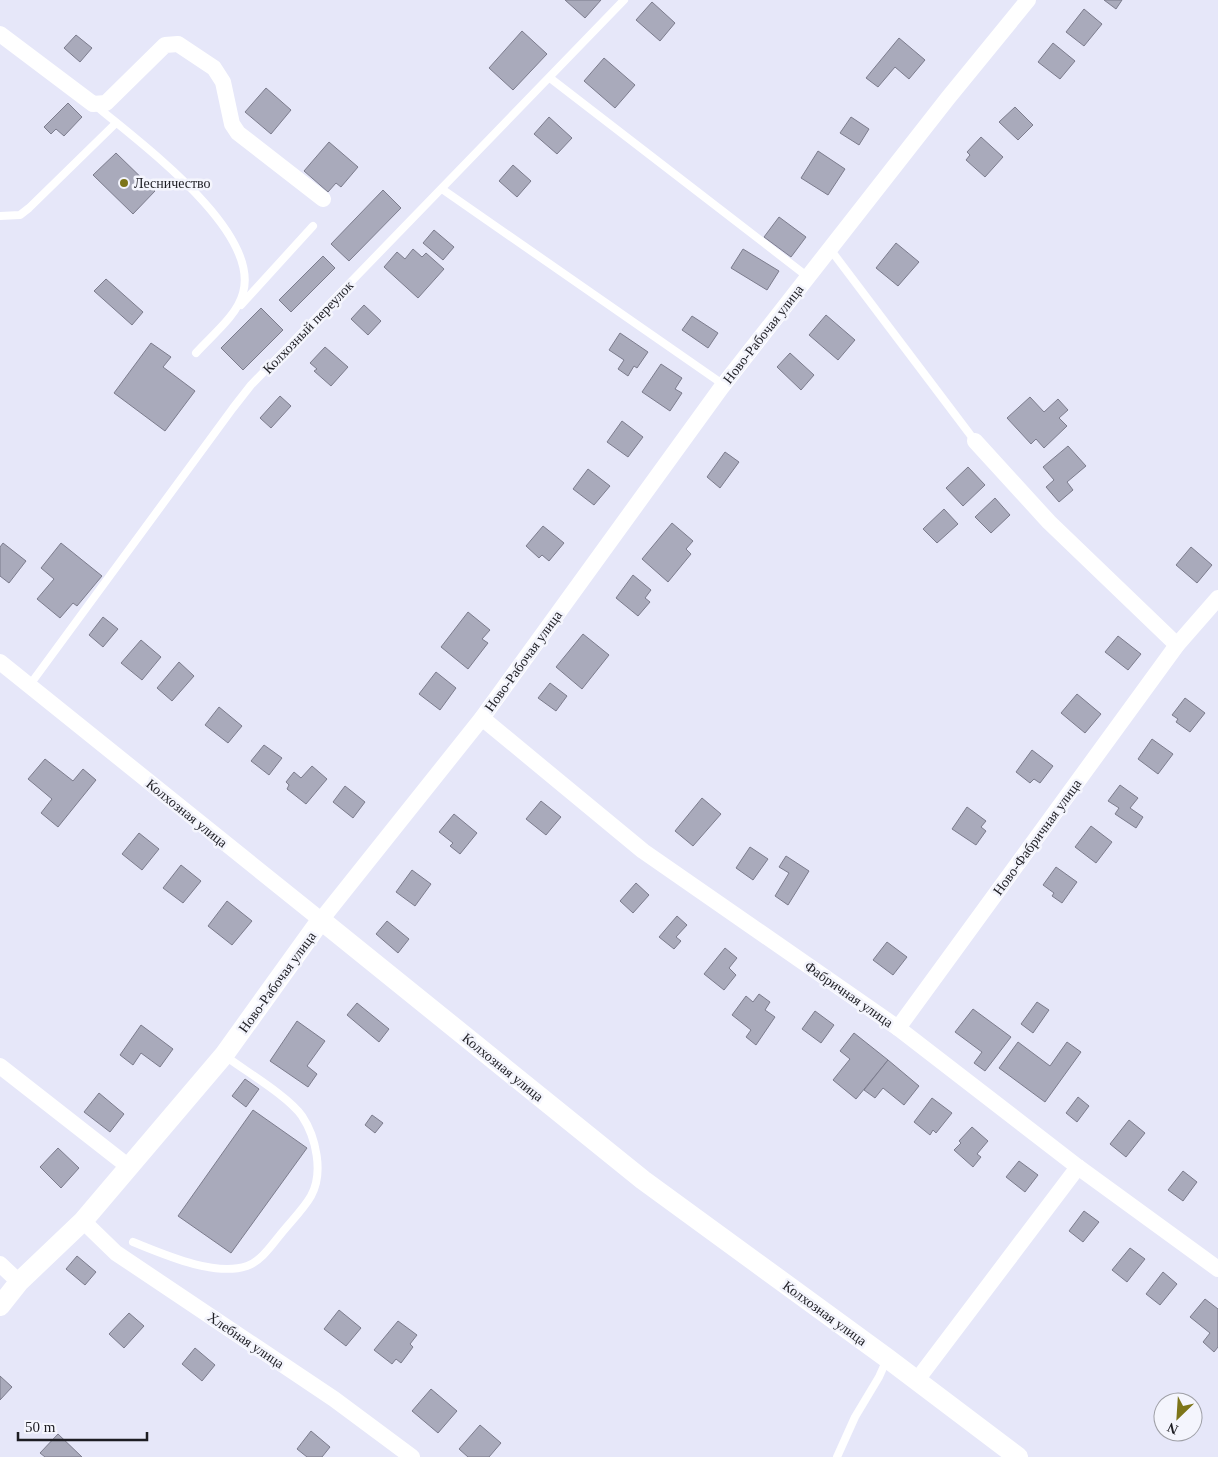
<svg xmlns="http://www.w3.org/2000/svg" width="1218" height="1457" font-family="'Times New Roman',serif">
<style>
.building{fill:#a9aabb;stroke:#7c7c8d}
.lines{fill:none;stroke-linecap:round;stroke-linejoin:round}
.service{stroke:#fff;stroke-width:8}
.minor{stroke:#fff;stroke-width:16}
.tertiary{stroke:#fff;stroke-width:20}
.poi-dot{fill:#7d7519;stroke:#f4f5fd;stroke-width:2}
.labels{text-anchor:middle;stroke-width:5;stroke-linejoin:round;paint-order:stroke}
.poi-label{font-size:14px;fill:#1d1d23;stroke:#f4f5fd;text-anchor:start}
.street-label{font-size:14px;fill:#1d1d23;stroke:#f4f5fd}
</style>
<rect width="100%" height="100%" fill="#e6e7f9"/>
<g class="building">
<polygon points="565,0 601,0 585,18"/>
<polygon points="1104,0 1122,0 1116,9"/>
<polygon points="652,2 675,23 660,41 636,20"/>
<polygon points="1084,9 1102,24 1084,46 1066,32"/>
<polygon points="522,31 547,54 513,90 489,68"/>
<polygon points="76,35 92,48 80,62 64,48"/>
<polygon points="899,38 925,60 909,79 895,67 878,87 866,78"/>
<polygon points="1053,43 1075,61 1060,79 1038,62"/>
<polygon points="604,58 635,85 615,108 584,81"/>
<polygon points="266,88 291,110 271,134 245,112"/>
<polygon points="68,103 82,117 64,136 56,129 51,134 44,127"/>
<polygon points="1015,107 1033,125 1018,140 999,122"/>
<polygon points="549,117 572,138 557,154 534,134"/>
<polygon points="851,117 869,129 859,145 840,133"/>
<polygon points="981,137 1003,157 985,177 966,160 970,155 967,152"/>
<polygon points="329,142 358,167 341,187 336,183 328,192 304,171"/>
<polygon points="818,151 845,169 828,195 801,178"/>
<polygon points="116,153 155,191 133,214 93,175"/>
<polygon points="513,165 531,181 517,197 499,181"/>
<polygon points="383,190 401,208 349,261 331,244"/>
<polygon points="779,217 806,237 791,257 764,237"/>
<polygon points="434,230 454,247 443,260 423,243"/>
<polygon points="896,243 919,262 898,286 876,268"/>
<polygon points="413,249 422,257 426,253 444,269 418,298 384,267 397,252 405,259"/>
<polygon points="743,249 779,271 767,290 731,268"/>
<polygon points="323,256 335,268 291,312 279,300"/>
<polygon points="106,279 143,312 132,325 94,291"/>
<polygon points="364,305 381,321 368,335 351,319"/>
<polygon points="261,308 283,330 243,370 221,348"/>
<polygon points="826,315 855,340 838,360 809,335"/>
<polygon points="692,316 718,333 708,348 682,330"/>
<polygon points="620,333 648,352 637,368 634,366 628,376 618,369 624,360 609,350"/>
<polygon points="151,343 171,357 163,367 195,391 165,431 114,393"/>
<polygon points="325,347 348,367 331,386 314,371 317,369 310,363"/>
<polygon points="790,353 814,375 801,390 777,367"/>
<polygon points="661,364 682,378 675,389 682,393 670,411 642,392"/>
<polygon points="280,396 291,406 271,428 260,418"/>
<polygon points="1030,397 1044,412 1058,399 1068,410 1059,418 1067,426 1044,448 1036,439 1031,444 1007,418"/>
<polygon points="622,421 643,437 628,457 607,442"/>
<polygon points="1068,446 1086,466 1067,482 1073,490 1059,502 1046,487 1054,480 1043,467"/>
<polygon points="725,452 739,462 720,488 707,477"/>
<polygon points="968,467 985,485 963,506 946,488"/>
<polygon points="588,469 610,486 594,505 573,489"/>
<polygon points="995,498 1010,515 991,533 975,517"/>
<polygon points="944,509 958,524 937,543 923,529"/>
<polygon points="672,523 693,541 686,549 691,554 668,582 642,559"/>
<polygon points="543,526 564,543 549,561 542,555 539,558 526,546"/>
<polygon points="3,543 26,561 9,583 0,576 0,547"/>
<polygon points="61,543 102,576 77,606 73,603 60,618 37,599 54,579 41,568"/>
<polygon points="1191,547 1212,565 1197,583 1176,565"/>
<polygon points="633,575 651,590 645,598 650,602 638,616 616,598"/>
<polygon points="468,612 490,630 482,639 488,643 468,669 441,647"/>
<polygon points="103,617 118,629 103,647 89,635"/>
<polygon points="583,634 609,655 582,689 556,667"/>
<polygon points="1118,636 1141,654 1128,670 1105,652"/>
<polygon points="141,640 161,657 142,680 121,663"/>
<polygon points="179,662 194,676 172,701 157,688"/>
<polygon points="436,672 456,688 440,710 419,694"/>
<polygon points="550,683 567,696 556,711 538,698"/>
<polygon points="1077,694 1101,714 1085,733 1061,713"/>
<polygon points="1185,698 1205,713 1190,732 1176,722 1178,719 1172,715"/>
<polygon points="219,707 242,726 228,743 205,725"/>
<polygon points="1152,739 1173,754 1158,774 1138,759"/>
<polygon points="264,745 282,758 269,775 251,761"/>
<polygon points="1032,750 1053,766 1040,783 1034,779 1030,783 1016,772"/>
<polygon points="45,759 73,781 83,769 96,780 58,827 41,813 52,799 28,779"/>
<polygon points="312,766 327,779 306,804 287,789 289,785 286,782 294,772 301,778"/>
<polygon points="1120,785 1138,798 1130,808 1143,817 1136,828 1115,814 1119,808 1108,801"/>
<polygon points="345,786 365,802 353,818 333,802"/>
<polygon points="702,798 721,814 693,846 675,831"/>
<polygon points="541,801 561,817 546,835 526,819"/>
<polygon points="967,807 986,821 981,827 986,831 976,845 952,829"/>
<polygon points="454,814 477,833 460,854 450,846 453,843 439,832"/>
<polygon points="1091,826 1112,842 1096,863 1075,847"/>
<polygon points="139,833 159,849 142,870 122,854"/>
<polygon points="750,847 768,859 753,880 736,868"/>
<polygon points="786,856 809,871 788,905 775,896 789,873 779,867"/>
<polygon points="181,865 201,881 183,903 163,888"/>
<polygon points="1056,867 1077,882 1062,903 1052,896 1054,893 1043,885"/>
<polygon points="412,870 431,884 415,906 396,892"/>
<polygon points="636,883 649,895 633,913 620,901"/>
<polygon points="227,901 252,921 232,945 208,926"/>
<polygon points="677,916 687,925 676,937 681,941 674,949 659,937"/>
<polygon points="387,921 409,939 398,953 376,934"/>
<polygon points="887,942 907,957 893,975 873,960"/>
<polygon points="725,948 737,958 729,968 736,975 724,990 704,974"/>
<polygon points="759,994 770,1002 765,1010 775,1017 756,1045 746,1037 751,1030 732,1015 746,996 753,1002"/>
<polygon points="1037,1002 1049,1010 1033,1033 1021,1024"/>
<polygon points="357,1003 389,1029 379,1042 347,1015"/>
<polygon points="973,1009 1011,1037 985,1071 974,1063 982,1052 955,1032"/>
<polygon points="815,1011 834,1025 821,1043 802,1029"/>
<polygon points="297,1021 325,1041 307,1066 317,1074 308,1087 270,1061"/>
<polygon points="141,1025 173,1049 160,1067 141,1053 133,1065 120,1055"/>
<polygon points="854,1033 888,1060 856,1099 833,1080 850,1059 840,1051"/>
<polygon points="1018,1042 1050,1066 1067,1042 1081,1052 1045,1102 999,1068"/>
<polygon points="888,1060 919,1086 904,1105 883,1088 875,1098 864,1090"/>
<polygon points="245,1079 259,1089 246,1107 232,1096"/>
<polygon points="99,1093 124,1114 110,1132 84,1112"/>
<polygon points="1078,1097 1089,1106 1077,1122 1066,1113"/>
<polygon points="932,1098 952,1113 936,1133 933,1130 930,1135 914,1122"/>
<polygon points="253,1110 307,1148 231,1253 178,1216"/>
<polygon points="372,1115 383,1123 375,1133 365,1125"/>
<polygon points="1129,1120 1145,1133 1126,1157 1110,1144"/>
<polygon points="972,1127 988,1141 977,1154 981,1157 973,1167 954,1150 961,1143 959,1141"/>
<polygon points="58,1148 79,1168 61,1188 40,1167"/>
<polygon points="1019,1161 1038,1175 1025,1192 1006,1177"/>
<polygon points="1183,1171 1197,1182 1183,1201 1168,1190"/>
<polygon points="1084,1211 1099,1222 1083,1242 1069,1231"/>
<polygon points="1130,1248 1145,1259 1127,1282 1112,1270"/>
<polygon points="77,1256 96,1272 85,1285 66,1269"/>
<polygon points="1163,1272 1177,1284 1160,1305 1146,1294"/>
<polygon points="1205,1299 1218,1309 1218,1347 1214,1352 1203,1342 1210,1333 1190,1317"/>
<polygon points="339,1310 361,1328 346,1346 324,1329"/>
<polygon points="129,1313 144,1326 124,1348 109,1334"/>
<polygon points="398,1321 417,1335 410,1344 413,1347 401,1363 396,1359 392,1364 374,1350"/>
<polygon points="195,1348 215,1365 202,1381 182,1364"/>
<polygon points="0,1376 12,1387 0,1400"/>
<polygon points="431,1389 457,1411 438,1433 412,1411"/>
<polygon points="480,1425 501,1443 489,1457 468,1457 459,1449"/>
<polygon points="311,1431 330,1447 322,1457 307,1457 297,1449"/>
<polygon points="58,1434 82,1457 45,1457 40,1453"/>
</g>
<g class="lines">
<g class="service">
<polyline points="550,78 808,277"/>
<path d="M95 105C137 141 261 230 243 293 237 316 212 335 196 353"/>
<polyline points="442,189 724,385"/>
<polyline points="0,216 20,215 29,208 116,123"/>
<polyline points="830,249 975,441"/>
<polyline points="241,305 313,226"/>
<polyline points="29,686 233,408 251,385 624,0"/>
<path d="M133 1242C163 1254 214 1277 247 1266 261 1261 271 1246 280 1235 290 1222 303 1210 311 1196 324 1173 316 1137 302 1116 288 1096 245 1071 224 1055"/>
<polyline points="837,1457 855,1417 879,1377 887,1359"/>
</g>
<g class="minor">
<polyline points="0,34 93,104 106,103 165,45 178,44 214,68 223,82 232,124 238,133 323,199"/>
<polyline points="975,441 1049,522 1177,645"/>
<polyline points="0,662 321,920 482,718 721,388 948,98 1028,0"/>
<polyline points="482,718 643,851 898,1028 1078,1167 1218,1269"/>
<polyline points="898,1028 1177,645 1218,598"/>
<polyline points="0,1066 129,1167"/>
<polyline points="83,1221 116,1253 334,1399 412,1457"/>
<polyline points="0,1264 19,1282"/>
<polyline points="917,1380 1078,1167"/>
</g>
<polyline class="tertiary" points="0,1306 19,1282 83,1221 224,1055 321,920 643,1180 887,1358 1018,1457"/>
</g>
<circle class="poi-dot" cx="124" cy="183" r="5"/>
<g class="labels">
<g class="poi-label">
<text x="134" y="188">Лесничество</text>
</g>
<g class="street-label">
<text transform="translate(308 327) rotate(-46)" y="5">Колхозный переулок</text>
<text transform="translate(763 334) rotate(-52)" y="5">Ново-Рабочая улица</text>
<text transform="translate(523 661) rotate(-54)" y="5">Ново-Рабочая улица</text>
<text transform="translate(187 813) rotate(39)" y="5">Колхозная улица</text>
<text transform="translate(1037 837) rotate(-54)" y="5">Ново-Фабричная улица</text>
<text transform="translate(277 982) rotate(-54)" y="5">Ново-Рабочая улица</text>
<text transform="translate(849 994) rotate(35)" y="5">Фабричная улица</text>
<text transform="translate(503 1067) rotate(39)" y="5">Колхозная улица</text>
<text transform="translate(825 1313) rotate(36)" y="5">Колхозная улица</text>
<text transform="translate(246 1340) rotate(34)" y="5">Хлебная улица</text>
</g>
</g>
<g transform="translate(1178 1417) rotate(205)"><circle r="24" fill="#f4f5fd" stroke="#9e9fa6"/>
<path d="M0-4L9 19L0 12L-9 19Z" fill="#7d7519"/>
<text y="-8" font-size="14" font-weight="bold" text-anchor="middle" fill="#1d1d23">N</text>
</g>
<path d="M18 1432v8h129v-8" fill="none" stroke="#1d1d23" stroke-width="2.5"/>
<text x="25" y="1432" font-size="15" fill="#1d1d23" stroke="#f4f5fd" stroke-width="4" paint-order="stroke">50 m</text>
</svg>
